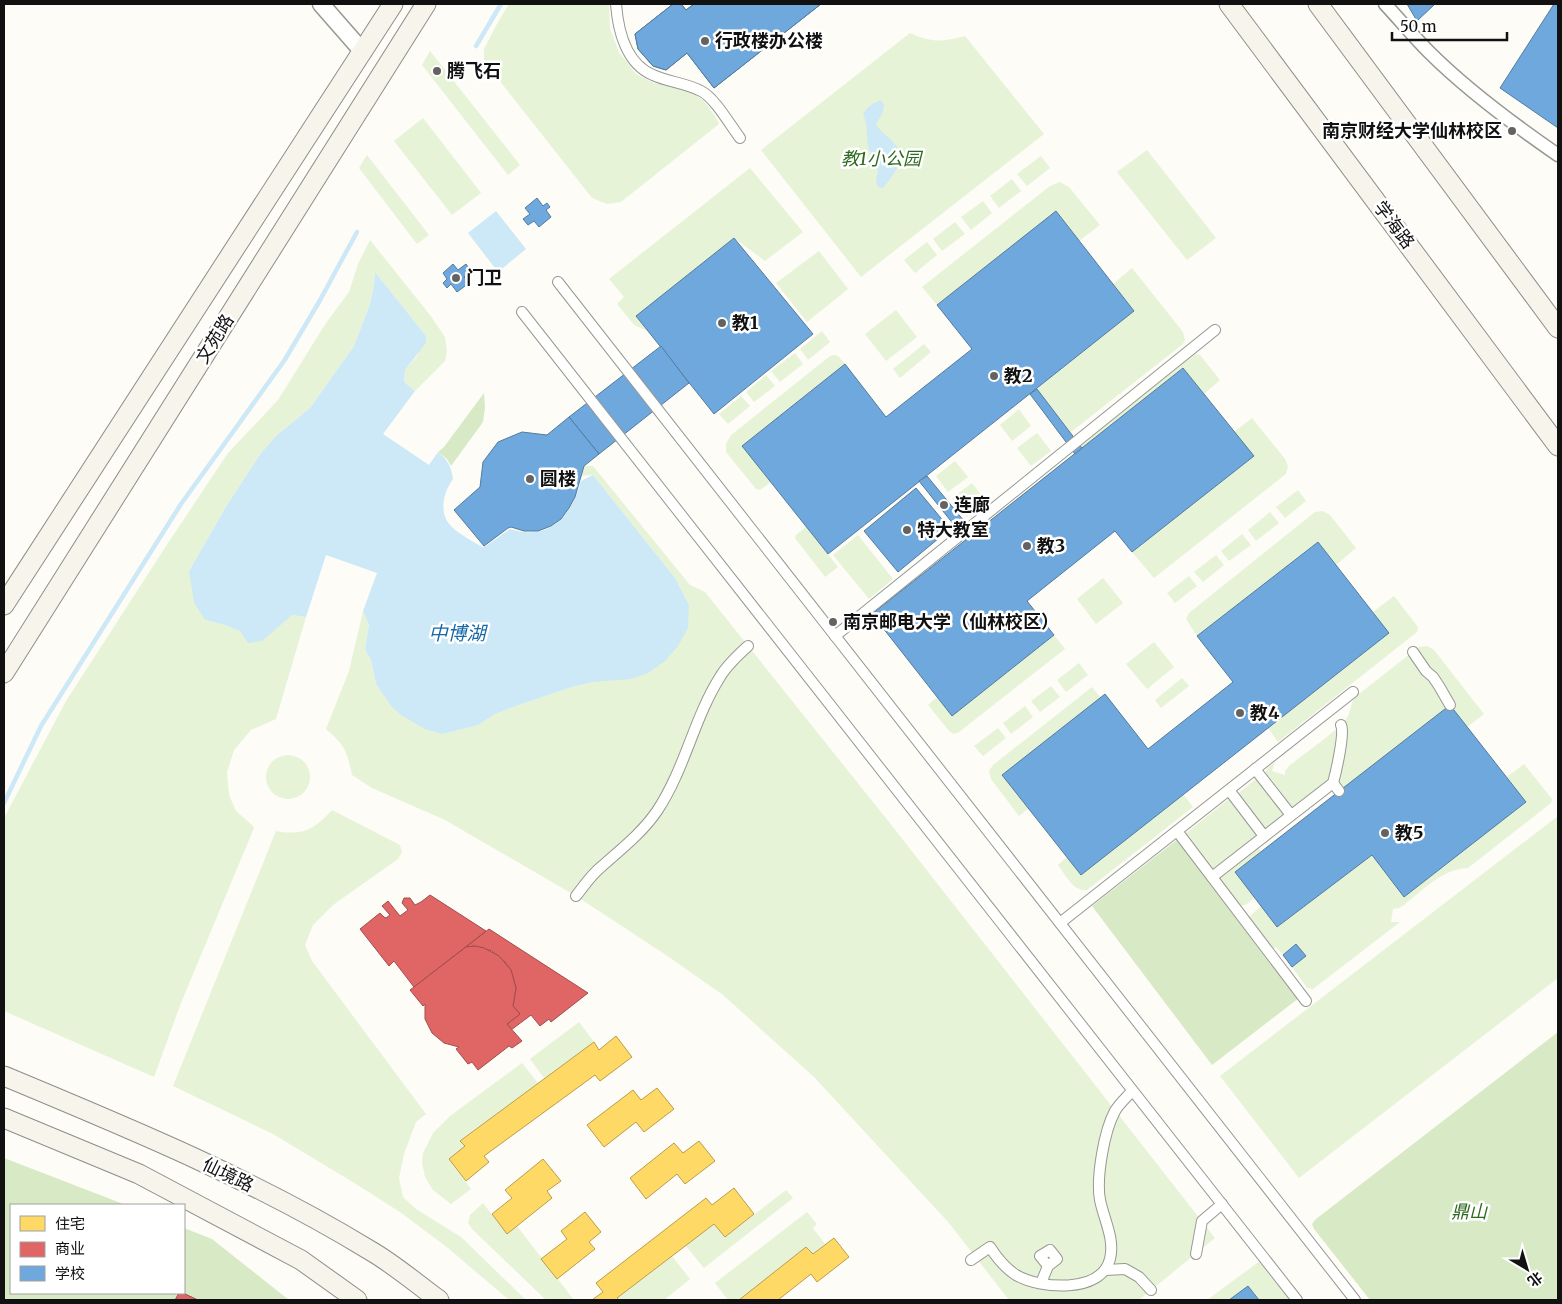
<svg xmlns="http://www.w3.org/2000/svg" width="1562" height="1304" font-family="Merriweather,'Noto Sans SC',serif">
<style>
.green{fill:#e7f3d7}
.forest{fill:#d8eac5}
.water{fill:#cde8f7}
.homes{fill:#ffd966;stroke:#b89d4c}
.shops{fill:#e06666;stroke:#a24c4c}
.schools{fill:#6fa8dc;stroke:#537b9f}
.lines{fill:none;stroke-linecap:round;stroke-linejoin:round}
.stream{stroke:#cde8f7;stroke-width:4.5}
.pedestrian-casing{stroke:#979795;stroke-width:12}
.minor-casing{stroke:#979795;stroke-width:15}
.tertiary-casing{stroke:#979795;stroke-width:19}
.secondary-casing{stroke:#8e8d8b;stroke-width:21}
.pedestrian{stroke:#fffffe;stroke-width:10}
.minor{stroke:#fffffe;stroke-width:12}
.tertiary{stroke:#fffffe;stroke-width:16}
.secondary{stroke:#f6f4eb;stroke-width:19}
.poi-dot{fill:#646362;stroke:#fff;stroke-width:2}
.labels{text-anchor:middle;stroke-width:5;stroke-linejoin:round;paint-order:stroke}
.poi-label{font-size:18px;font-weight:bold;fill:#111;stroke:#fff;text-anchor:start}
.park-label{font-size:18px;font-style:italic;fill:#2f6b1f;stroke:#fff}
.street-label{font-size:18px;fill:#111;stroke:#fff}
.water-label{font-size:19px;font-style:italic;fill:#1768a6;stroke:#fff}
</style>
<rect width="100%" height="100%" fill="#fdfcf7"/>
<g class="green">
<polygon points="509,4 609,4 610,29 619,52 636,74 654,83 685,89 693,93 704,101 715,116 719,124 621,202 607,204 592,198 484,61 484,49 498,22"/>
<path d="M910 33C933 43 941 42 965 36L1044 134 861 277 761 150Z"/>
<polygon points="430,51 520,165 508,175 422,65"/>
<polygon points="423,118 481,193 452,215 394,141"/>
<polygon points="1147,150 1216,238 1187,260 1117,172"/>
<polygon points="367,155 429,235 417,244 359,168"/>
<polygon points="1041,156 1050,168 1027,186 1017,174"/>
<polygon points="750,168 803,232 765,261 734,238 636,316 648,331 634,325 617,304 624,297 609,279"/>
<polygon points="1012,179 1021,191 999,208 990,196"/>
<polygon points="1060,182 1069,187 1100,225 1079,241 1056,212 937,305 922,287 1050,186"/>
<polygon points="983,201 992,213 971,230 961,217"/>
<polygon points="955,222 965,234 942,251 933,239"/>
<polygon points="370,240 430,315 445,337 447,351 445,361 415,391 404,382 405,370 417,356 426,336 375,272 374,285 370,304 354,346 310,408 276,436 261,453 227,505 189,571 205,620 225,625 240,631 292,615 306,617 276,719 251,730 234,750 227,772 229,795 236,811 252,825 254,828 181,1003 154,1077 4,1011 4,818 66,701 168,543 228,453 278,400 326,323 349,292 358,264"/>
<polygon points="927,242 937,255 915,273 904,260"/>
<polygon points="819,251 848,289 807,322 776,283"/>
<polygon points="1132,268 1183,332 1185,340 1183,344 1071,432 1037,389 1134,311 1113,284"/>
<polygon points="896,310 917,337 886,361 865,334"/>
<polygon points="822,331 830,342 808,360 800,349"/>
<polygon points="924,344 931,352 900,378 893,369"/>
<polygon points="795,353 803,364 780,382 771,371"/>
<polygon points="1195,354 1200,355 1220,380 1204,394 1183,368 1082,448 1079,444"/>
<polygon points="834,355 838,356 845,364 742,446 771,482 760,490 756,489 726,452 726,444 731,435 830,356"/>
<polygon points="766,375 775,386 754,402 746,392"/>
<polygon points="741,396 750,406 728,424 719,414"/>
<polygon points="1019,409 1031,426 1012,441 1000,425"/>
<polygon points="1252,418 1285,459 1288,466 1286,474 1154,578 1132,552 1253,456 1234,432"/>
<polygon points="1037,433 1051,451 1031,466 1017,448"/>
<polygon points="955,461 968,477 948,492 936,476"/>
<path d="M584 466H593L690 585 705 592 889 822 1215 1238 1139 1300H1009L949 1223 814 1077 723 995 666 955 576 896 445 820 372 788 352 775C347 751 345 745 326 729L349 671 363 611 369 625 365 650 371 660 376 684 383 694 443 734 478 725 495 714 513 707 572 687 593 682 687 628 689 605 675 578 593 475 581 476Z"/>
<polygon points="972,483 986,501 967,517 952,498"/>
<polygon points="1298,490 1306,501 1285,518 1276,507"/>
<polygon points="1323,511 1330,515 1356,548 1336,565 1317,542 1197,636 1186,619 1189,613 1315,512"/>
<polygon points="1270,512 1279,523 1256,541 1248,530"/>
<polygon points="806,527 838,567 825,577 795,538 796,535"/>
<polygon points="1242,534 1251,545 1229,561 1221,551"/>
<polygon points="858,535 893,579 869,599 833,555"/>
<polygon points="1216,555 1224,565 1203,582 1194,572"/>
<polygon points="1189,576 1197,586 1175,603 1167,593"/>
<polygon points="1103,578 1123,603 1096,624 1077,599"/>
<polygon points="1394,596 1418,627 1417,632 1278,742 1268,728 1389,633 1373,612"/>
<polygon points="1054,635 1065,649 959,732 954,734 949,731 928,705 937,697 952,715"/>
<polygon points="1154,642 1174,667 1147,689 1126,664"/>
<path d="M1427 646 1434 650 1484 714 1467 727 1449 705 1343 789 1334 778 1294 808 1289 807 1265 776C1265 769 1270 766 1275 762L1272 771 1285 775V771L1289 766C1302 755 1341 729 1348 716 1351 710 1351 703 1355 697L1419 647Z"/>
<polygon points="1079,663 1088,675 1066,692 1057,680"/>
<polygon points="1182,678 1189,686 1161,708 1155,700"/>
<polygon points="1051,686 1060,697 1040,712 1031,701"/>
<polygon points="1092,687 1101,698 1029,808 1019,816 991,779 989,771 993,765"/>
<polygon points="1025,706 1033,717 1011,734 1003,723"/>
<polygon points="998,728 1006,738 983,756 974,746"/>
<circle cx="288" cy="777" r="22"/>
<path d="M1524 764 1552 799 1551 803 1468 868C1442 869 1423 890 1404 905L1399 908 1393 909 1391 922H1400L1313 989 1307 988 1292 967 1306 956 1297 945 1283 955 1276 947 1272 950 1250 922 1249 917 1261 906 1278 927 1372 855 1404 897 1526 802 1507 777Z"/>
<polygon points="1256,779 1285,815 1266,830 1237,794"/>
<path d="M1183 794 1193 807 1087 890C1073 892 1065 874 1058 865L1067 857 1081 874Z"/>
<polygon points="1229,799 1258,836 1214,870 1186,833"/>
<path d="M332 810 400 845 402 852 398 859 333 905 313 925 305 945 312 961 426 1114 416 1122 404 1154 399 1178 403 1197 416 1209 461 1237 526 1300H509L448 1248 400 1212 356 1184 273 1134 173 1086 276 831C303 836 315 829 332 810Z"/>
<polygon points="1558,816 1558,978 1299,1178 1220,1076"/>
<polygon points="1254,846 1259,848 1261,852 1235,872 1255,898 1245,905 1240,906 1219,880 1218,876"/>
<polygon points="579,1022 594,1042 544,1078 530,1059"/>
<polygon points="522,1063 538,1083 460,1140 465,1146 449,1159 471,1189 451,1204 433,1190 425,1177 422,1163 423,1153 433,1133 450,1116"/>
<polygon points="786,1190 793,1198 704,1268 685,1245 714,1224 725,1237"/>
<polygon points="483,1203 507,1234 517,1226 574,1300 546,1300 472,1229 468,1223 470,1215"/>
<polygon points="807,1212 817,1224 813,1228 825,1244 813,1254 806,1247 739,1300 728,1300 715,1283"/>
<polygon points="672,1256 690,1279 664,1300 619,1300 617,1298"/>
<polygon points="1260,1261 1292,1300 1259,1300 1248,1286 1229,1300 1207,1300"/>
</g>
<g class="forest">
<polygon points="484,393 485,408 483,422 451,466 447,459 438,452 444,447"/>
<polygon points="1178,839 1299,998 1212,1065 1092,906"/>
<polygon points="1558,1032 1558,1300 1370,1300 1314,1229 1312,1224 1316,1219"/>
<polygon points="4,1158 126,1205 11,1205 11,1293 184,1293 184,1228 212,1239 289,1300 4,1300"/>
</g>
<g class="water">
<path d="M881 100 884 105 883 112 876 124C879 130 884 133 889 138 910 156 897 170 883 188L878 187 876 182 878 171 868 147 866 122 863 114C868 106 873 103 881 100Z"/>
<polygon points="496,211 526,249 498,272 468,233"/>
<path d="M375 272 426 336V343L405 370 404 382 415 391 383 434 429 465 438 452C448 460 451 466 453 479 443 493 438 514 452 527 460 535 473 541 482 547L486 546 510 529C515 530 520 532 525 532 557 535 574 508 581 481L593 475 675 578 689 605 688 628 678 646 665 661 648 673 631 679 593 682 572 687 513 707 495 714 478 725 443 734 425 729 401 715 392 707 376 684 371 660 365 650 369 625 363 611 377 573 326 555 306 617 292 615 262 641 248 643 240 631 225 625 205 620 194 602 189 571 227 505 261 453 276 436 310 408 354 346 370 304 374 285Z"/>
</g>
<g class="homes">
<polygon points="616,1036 632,1057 600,1081 595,1075 484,1156 489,1162 466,1181 449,1159 465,1146 460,1141 594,1042 599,1050"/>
<polygon points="657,1088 674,1109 644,1132 636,1122 604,1147 587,1125 633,1090 641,1100"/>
<polygon points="699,1141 715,1161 685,1184 677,1174 646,1199 630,1178 674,1143 683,1153"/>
<polygon points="543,1159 561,1181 547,1191 552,1198 507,1234 492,1214 512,1198 505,1190"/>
<polygon points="734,1188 754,1214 725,1237 714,1224 617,1298 619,1300 592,1300 603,1292 596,1283 706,1198 712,1205"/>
<polygon points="585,1212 601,1232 589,1242 595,1249 557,1279 541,1259 567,1239 561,1231"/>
<polygon points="834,1238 849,1257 817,1282 811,1274 778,1300 739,1300 806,1247 813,1254"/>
</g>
<g class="shops">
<polygon points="430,895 486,931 414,987 394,961 389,966 360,929 380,913 384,917 386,918 390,915 382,906 388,901 400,916 408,910 402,903 404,898 410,898 415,905 421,902"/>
<polygon points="489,929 588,993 551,1022 549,1019 540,1026 531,1015 511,1030 507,1024 520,1014 513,1006 516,988 511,970 505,962 492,951 475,946 466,947"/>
<polygon points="475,946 484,948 499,956 511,970 516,988 513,1006 520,1014 507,1024 522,1041 512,1048 509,1046 478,1070 472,1062 468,1064 456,1049 459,1047 444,1043 432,1033 425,1019 425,1004 423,1006 410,990 466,947"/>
<polygon points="179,1293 183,1293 198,1300 175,1300"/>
</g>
<g class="schools">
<polygon points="673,4 681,4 686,10 694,4 821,4 714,88 687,53 666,70 653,66 638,49 635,34"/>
<polygon points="673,4 681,4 686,10 694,4 821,4 714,88 687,53 666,70 653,66 638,49 635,34"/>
<polygon points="1407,4 1435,4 1417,21"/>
<polygon points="1554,4 1558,4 1558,128 1500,88"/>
<polygon points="537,198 543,206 547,203 550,207 546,210 551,217 539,227 534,221 528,225 523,219 530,214 525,208"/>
<polygon points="1056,211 1134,311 828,554 742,446 845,364 886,417 972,349 937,305"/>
<polygon points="734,238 813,334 714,414 636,316"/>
<polygon points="453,264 458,270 466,264 471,271 464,277 469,283 457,292 451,284 447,288 443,283 447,279 443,273"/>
<polygon points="661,346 689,383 599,454 569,417"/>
<polygon points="1183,368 1254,456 1132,552 1115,531 1027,601 1054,635 952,716 872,614"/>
<polygon points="1037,389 1082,448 1075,454 1030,394"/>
<polygon points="569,417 599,454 584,466 575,497 569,508 561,519 551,526 538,531 524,531 511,527 508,528 484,546 454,510 480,487 483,462 498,442 522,432 547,435"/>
<polygon points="927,476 974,533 966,540 919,481"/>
<polygon points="916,488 950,529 898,572 864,531"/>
<polygon points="1318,542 1389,633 1081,875 1002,775 1105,694 1148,749 1233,682 1197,636"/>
<polygon points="1450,705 1526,802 1404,897 1372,855 1277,927 1235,872"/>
<polygon points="1296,944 1306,956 1292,967 1283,955"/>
<polygon points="1248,1286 1259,1300 1229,1300"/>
</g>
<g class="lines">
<g class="stream">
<polyline points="476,46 501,4"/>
<polyline points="4,803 41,726 181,504 284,361 319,302 357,232"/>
</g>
<defs>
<g id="pedestrian">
<path d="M616 4C618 30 626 64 653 75 668 82 686 83 701 91 715 98 730 125 740 138"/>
<polyline points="558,282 1355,1300"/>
<polyline points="522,312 1297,1300"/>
<polyline points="835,636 1215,330"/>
<polyline points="1413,652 1426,671 1433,677 1439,686 1450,705"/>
<polyline points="1255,769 1291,815"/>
<path d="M1333 783C1336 772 1345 733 1341 725"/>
<polyline points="1229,790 1264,836"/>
<polyline points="1177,831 1306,1001"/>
<polyline points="1212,877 1333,783 1339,791"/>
<path d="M576 896C584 886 591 875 601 867 621 849 642 833 657 811 685 769 694 718 720 677 727 665 738 655 748 646"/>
<polyline points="1060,923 1353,692"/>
<polyline points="1196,1254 1202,1221 1222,1204"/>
<path d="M971 1260 990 1247C997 1258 1005 1268 1016 1275 1040 1289 1101 1294 1110 1259 1115 1239 1104 1220 1100 1200 1096 1178 1104 1131 1115 1111 1119 1104 1127 1097 1132 1091"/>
<polyline points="1105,1270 1125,1269 1139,1277 1151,1290"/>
<polyline points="1041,1283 1048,1266 1057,1259 1050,1250 1040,1256 1048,1266"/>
</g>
<path id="minor" d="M1385 4C1400 20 1414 37 1429 52 1468 91 1513 124 1558 155"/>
<polyline id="tertiary" points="321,4 363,52"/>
<g id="secondary">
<polyline points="1229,4 1558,446"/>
<polyline points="1318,4 1558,328"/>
<polyline points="4,605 393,4"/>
<polyline points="4,673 426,4"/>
<path d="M4 1076C129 1128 255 1180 371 1251 395 1265 417 1284 439 1300"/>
<polyline points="4,1118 139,1174 301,1260 357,1300"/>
</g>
</defs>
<use href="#pedestrian" class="pedestrian-casing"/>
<use href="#minor" class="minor-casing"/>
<use href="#tertiary" class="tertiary-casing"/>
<use href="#secondary" class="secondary-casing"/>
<use href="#pedestrian" class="pedestrian"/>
<use href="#minor" class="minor"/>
<use href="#tertiary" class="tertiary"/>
<use href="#secondary" class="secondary"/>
</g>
<g class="poi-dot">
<circle cx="705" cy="41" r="5"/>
<circle cx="437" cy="71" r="5"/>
<circle cx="1512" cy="131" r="5"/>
<circle cx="456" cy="278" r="5"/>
<circle cx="722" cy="323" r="5"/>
<circle cx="994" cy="376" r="5"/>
<circle cx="530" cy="479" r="5"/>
<circle cx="944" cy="505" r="5"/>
<circle cx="907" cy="530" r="5"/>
<circle cx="1027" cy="546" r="5"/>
<circle cx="833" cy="622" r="5"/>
<circle cx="1240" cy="713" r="5"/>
<circle cx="1385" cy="833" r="5"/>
</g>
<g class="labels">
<g class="poi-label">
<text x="715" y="47">行政楼办公楼</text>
<text x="447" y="77">腾飞石</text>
<text x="1502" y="137" text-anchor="end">南京财经大学仙林校区</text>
<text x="466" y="284">门卫</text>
<text x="732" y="329">教1</text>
<text x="1004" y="382">教2</text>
<text x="540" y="485">圆楼</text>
<text x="954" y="511">连廊</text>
<text x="917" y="536">特大教室</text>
<text x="1037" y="552">教3</text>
<text x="843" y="628">南京邮电大学（仙林校区）</text>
<text x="1250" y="719">教4</text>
<text x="1395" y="839">教5</text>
</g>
<g class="park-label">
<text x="881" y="165">教1小公园</text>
<text x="1469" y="1218">鼎山</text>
</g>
<g class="street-label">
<text transform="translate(1394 225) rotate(53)" y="6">学海路</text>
<text transform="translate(215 339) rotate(-58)" y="6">文苑路</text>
<text transform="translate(228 1175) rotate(26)" y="6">仙境路</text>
</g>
<g class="water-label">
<text x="457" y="640">中博湖</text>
</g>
</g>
<rect width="1562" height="1304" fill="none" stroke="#111111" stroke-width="10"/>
<rect x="10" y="1204" width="175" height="90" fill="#ffffff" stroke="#a0a0a0"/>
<rect x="20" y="1216" width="25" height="15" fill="#ffd966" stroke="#a0a0a0"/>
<text x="55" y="1229" font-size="15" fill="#111111">住宅</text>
<rect x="20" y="1242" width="25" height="15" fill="#e06666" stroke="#a0a0a0"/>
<text x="55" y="1254" font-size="15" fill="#111111">商业</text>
<rect x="20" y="1266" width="25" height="15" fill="#6fa8dc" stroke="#a0a0a0"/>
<text x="55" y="1279" font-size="15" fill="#111111">学校</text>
<g transform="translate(1527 1269) rotate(142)" stroke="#ffffff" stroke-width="4" paint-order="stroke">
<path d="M0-4L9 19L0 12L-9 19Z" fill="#111111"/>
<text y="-8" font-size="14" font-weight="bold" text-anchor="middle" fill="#111111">北</text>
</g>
<path d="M1392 32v8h115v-8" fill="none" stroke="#111111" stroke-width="2.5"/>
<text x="1400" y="32" font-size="15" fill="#111111" stroke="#ffffff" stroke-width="4" paint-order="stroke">50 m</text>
</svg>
